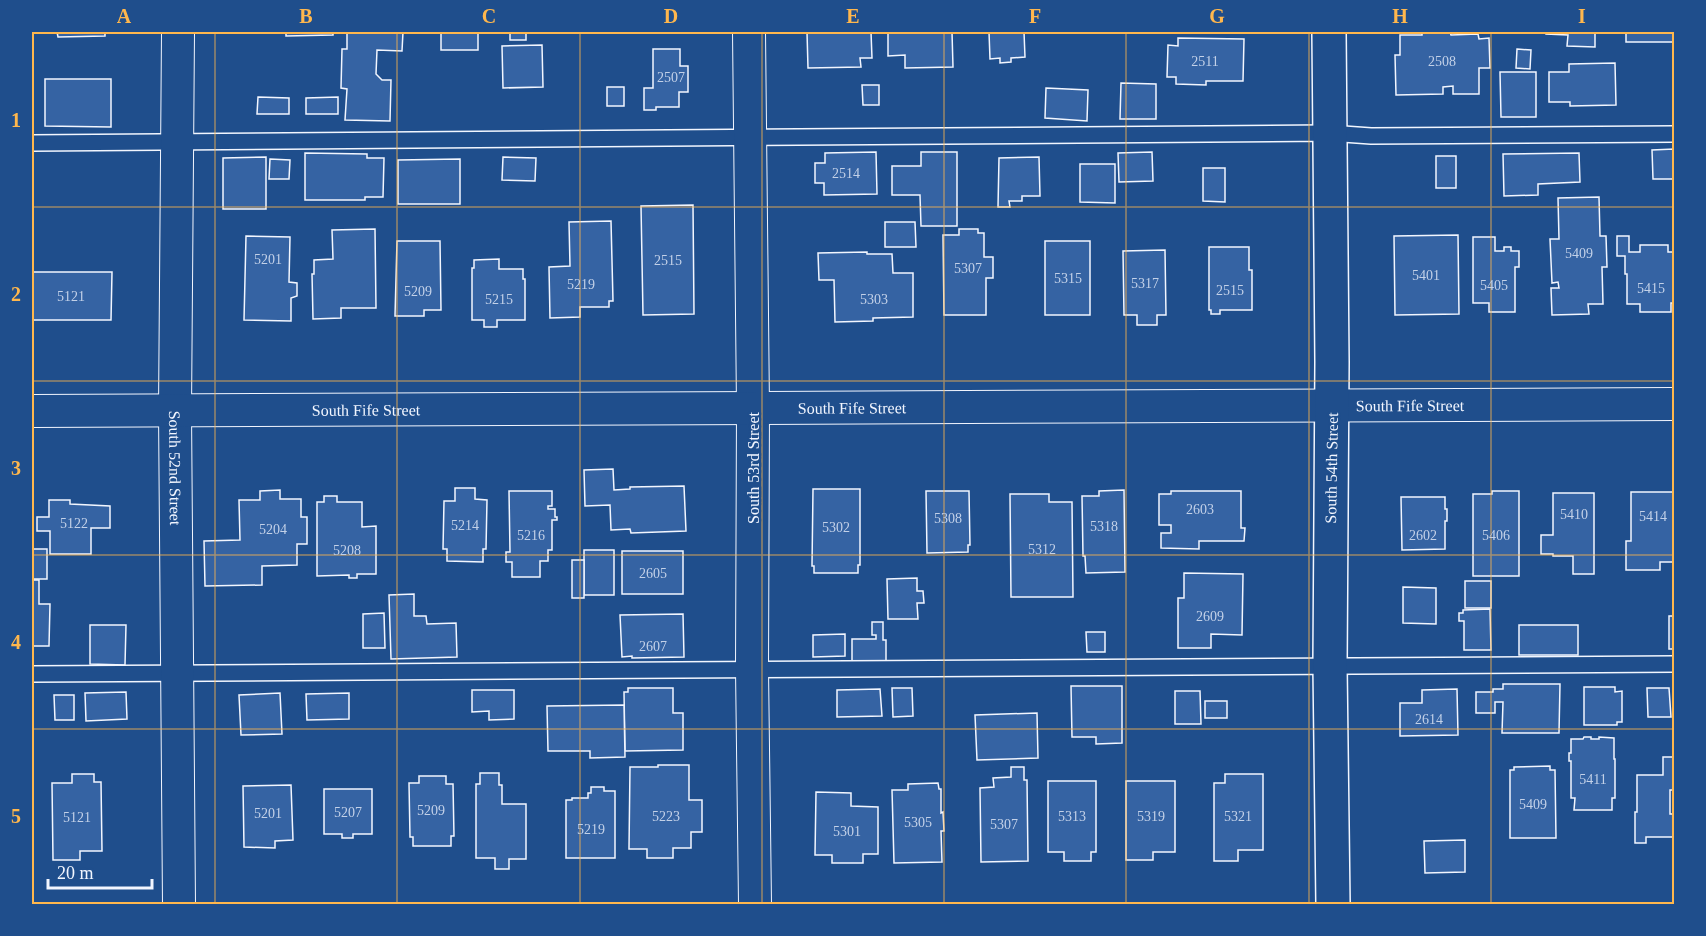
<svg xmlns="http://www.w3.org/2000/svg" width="1706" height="936" font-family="Georgia,serif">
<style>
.building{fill:#3563a3;stroke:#f2f6ff;stroke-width:1.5}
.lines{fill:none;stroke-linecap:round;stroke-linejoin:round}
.lane-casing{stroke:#f2f6ff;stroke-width:18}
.street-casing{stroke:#f2f6ff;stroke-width:34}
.secondary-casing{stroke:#f2f6ff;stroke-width:36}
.lane{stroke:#1f4e8c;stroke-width:15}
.street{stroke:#1f4e8c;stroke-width:32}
.secondary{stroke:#1f4e8c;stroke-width:33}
.grid{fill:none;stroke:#ffb74d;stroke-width:1.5;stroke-opacity:0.55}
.labels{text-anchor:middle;stroke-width:4.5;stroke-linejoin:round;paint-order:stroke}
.number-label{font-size:14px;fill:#c3d1e8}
.street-label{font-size:16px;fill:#f2f6ff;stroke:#1f4e8c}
.neatline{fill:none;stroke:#ffb74d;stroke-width:2}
.grid-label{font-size:20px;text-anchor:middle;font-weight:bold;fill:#ffb74d}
</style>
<rect width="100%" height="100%" fill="#1f4e8c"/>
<g class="building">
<polygon points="57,32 105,32 105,36 58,37"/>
<polygon points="286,32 333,32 333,35 286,36"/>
<polygon points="347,32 403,32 402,51 377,50 376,74 382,80 391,80 390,121 345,120 347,89 341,88 342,49 347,49"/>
<rect x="441" y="32" width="37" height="18"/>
<rect x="510" y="32" width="16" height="8"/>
<polygon points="807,32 871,32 872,58 860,58 861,67 808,68"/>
<polygon points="888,32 952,32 953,67 905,68 905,55 888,56"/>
<polygon points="989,32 1024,32 1025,57 1011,58 1011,62 1000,63 1000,58 990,59"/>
<polygon points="1422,32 1450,32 1451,35 1478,34 1479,39 1489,38 1490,68 1479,68 1479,94 1453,94 1453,86 1443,87 1443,94 1396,95 1395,55 1400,55 1400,35 1422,35"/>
<polygon points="1546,32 1595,32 1595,47 1567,46 1568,35 1546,34"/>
<rect x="1626" y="32" width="48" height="10"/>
<polygon points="1178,38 1244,39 1243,81 1206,81 1206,85 1176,84 1176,77 1167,77 1168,45 1178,46"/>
<polygon points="542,45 543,87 503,88 502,46"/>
<polygon points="653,49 680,49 680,66 688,66 688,92 679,92 679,107 656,107 656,110 644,110 644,88 653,88"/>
<polygon points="1517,49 1531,50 1530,69 1516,68"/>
<polygon points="1615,63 1616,105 1570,106 1570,102 1549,102 1549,72 1569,72 1569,64"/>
<polygon points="1500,72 1536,72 1536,117 1501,117"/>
<polygon points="45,79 111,79 111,127 45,126"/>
<polygon points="1121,83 1156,84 1156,119 1120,119"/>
<polygon points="862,85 879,85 879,105 863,105"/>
<rect x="607" y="87" width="17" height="19"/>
<polygon points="1046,88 1088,90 1087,121 1045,118"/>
<polygon points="258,97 289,98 289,114 257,114"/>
<polygon points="338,97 338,114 306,114 306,98"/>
<polygon points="1674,149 1674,179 1653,179 1652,150"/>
<polygon points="876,152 877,194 824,195 824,183 815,183 815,163 825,163 825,153"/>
<polygon points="921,152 957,152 957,226 921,226 920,195 892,195 892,166 921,166"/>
<polygon points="1152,152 1153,181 1119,182 1118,153"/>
<polygon points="305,153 367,154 367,158 384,158 383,197 365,197 365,200 305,200"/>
<polygon points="1579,153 1580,182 1538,184 1538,195 1504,196 1503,154"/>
<rect x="1436" y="156" width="20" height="32"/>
<polygon points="266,157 266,209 223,209 223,158"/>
<polygon points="503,157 536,158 535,181 502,180"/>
<polygon points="1039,157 1040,196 1022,196 1022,201 1009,201 1010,207 998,207 999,158"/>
<polygon points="270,159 290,160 289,179 269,179"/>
<polygon points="460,159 460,204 398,204 398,160"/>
<polygon points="1080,164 1115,164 1115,203 1080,202"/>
<polygon points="1203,168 1225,168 1225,202 1203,201"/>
<polygon points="1599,197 1600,236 1606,236 1607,267 1602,267 1603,304 1588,304 1589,314 1552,315 1551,288 1559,288 1558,282 1552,283 1550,239 1559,239 1558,198"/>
<polygon points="693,205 694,314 643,315 641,206"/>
<polygon points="611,221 613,301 609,301 609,307 580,307 580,317 550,318 549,267 570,266 569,222"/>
<polygon points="885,222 915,222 916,247 885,247"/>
<polygon points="375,229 376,308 341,308 341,318 313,319 312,274 314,274 314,260 333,259 332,230"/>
<polygon points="959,229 978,229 978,233 984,233 984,257 993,257 993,278 986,278 986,315 944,315 943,235 959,235"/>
<polygon points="1458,235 1459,314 1395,315 1394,236"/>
<polygon points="246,236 290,237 289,282 297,283 297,296 291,298 291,321 244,320"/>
<polygon points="1617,236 1629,236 1629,252 1640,252 1640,245 1668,245 1668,252 1674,252 1674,303 1671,303 1671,312 1640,312 1640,304 1627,304 1627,274 1625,274 1625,256 1617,256"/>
<polygon points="1473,237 1495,237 1495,251 1504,251 1504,247 1511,247 1511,251 1519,251 1519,267 1515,267 1515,312 1489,312 1489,303 1473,303"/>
<polygon points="397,241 440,241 441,310 424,310 424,316 395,316"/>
<rect x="1045" y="241" width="45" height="74"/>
<polygon points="1209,247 1249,247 1249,270 1252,270 1252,310 1220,310 1220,314 1211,314 1211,310 1209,310"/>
<polygon points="1165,250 1166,315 1157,315 1157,325 1137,325 1137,315 1124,315 1123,251"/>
<polygon points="867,252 867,254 892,254 893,273 913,273 913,317 873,318 873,321 835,322 834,280 819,280 818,253"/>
<polygon points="499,259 499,269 523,269 523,279 525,279 525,320 497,320 497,327 484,327 484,320 472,320 472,268 474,268 474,260"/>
<polygon points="32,272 112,272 111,320 32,320"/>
<polygon points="613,469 614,490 630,489 630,487 684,486 686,531 631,533 630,529 611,530 610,505 585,506 584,470"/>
<polygon points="455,488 475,488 475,499 487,500 486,549 483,549 483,562 447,561 447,549 443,549 444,501 455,501"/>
<polygon points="813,489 860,489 860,565 858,565 858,573 814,573 814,566 812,566"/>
<polygon points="280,490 280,499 301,499 301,517 307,517 307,544 297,544 297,565 262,566 262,585 205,586 204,541 240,540 239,500 260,500 260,491"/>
<polygon points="1124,490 1125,572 1086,573 1085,556 1083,556 1082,496 1099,496 1099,491"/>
<polygon points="509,491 552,491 552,506 548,506 548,509 555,509 555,517 557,517 557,520 552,520 552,550 548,550 548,561 540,561 540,577 512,577 512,562 506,562 506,552 510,552"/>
<polygon points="926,491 969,491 970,545 968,545 968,552 927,553"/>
<polygon points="1171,491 1241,491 1241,528 1245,528 1244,541 1199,541 1199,549 1161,548 1161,533 1171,533 1171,525 1159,525 1159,494 1171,494"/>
<polygon points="1492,491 1519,491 1519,576 1473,576 1473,494 1492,494"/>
<polygon points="1631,492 1674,492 1674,562 1660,562 1660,570 1626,570 1626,541 1631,541"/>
<polygon points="1553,493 1594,493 1594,574 1573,574 1573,556 1553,556 1553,554 1541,554 1541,535 1553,535"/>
<polygon points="1010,494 1049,494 1049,502 1072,502 1073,597 1011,597"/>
<polygon points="324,496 337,496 337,502 362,502 362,527 376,526 376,574 357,574 357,578 349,578 349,575 317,576 317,502 324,502"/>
<polygon points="1401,497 1445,497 1445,509 1447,509 1447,521 1445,521 1445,549 1402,550"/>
<polygon points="49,500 70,500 70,504 110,506 110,528 91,528 91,554 50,554 50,531 37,531 37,517 49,517"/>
<rect x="32" y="549" width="15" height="30"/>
<rect x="584" y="550" width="30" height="45"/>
<rect x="622" y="551" width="61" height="43"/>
<rect x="572" y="560" width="12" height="38"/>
<polygon points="1184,573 1243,574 1242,635 1211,634 1211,648 1178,648 1178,598 1184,598"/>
<polygon points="917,578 917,591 923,591 924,603 917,603 918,619 888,619 887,579"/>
<polygon points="32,580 39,580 39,604 50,604 49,646 32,646"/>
<rect x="1465" y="581" width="26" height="27"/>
<polygon points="1403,587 1436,588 1436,624 1403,623"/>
<polygon points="414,594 414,616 426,616 427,624 456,623 457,657 391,659 389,595"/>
<polygon points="1490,609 1491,650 1464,650 1464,621 1459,621 1459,613 1463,613 1463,610"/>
<polygon points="384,613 385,648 363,648 363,614"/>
<polygon points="683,614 684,657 632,658 632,656 622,657 620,615"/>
<rect x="1669" y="616" width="5" height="33"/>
<polygon points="872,622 883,622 883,640 886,640 886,661 852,661 852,639 876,639 876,635 872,635"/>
<polygon points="90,625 126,625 125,665 90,664"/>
<rect x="1519" y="625" width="59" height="30"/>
<polygon points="1086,632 1105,632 1105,652 1087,652"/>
<polygon points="845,634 845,656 813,657 813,635"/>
<polygon points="1503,684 1560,684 1559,733 1502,733 1503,702 1495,702 1495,713 1476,713 1476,692 1493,692 1493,689 1503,689"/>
<polygon points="1071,686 1122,686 1122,743 1096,744 1096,737 1072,737"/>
<polygon points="1584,687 1615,687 1615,692 1622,691 1622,722 1617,722 1617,725 1584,725"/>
<polygon points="628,688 673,688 673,713 683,713 683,750 625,751 624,692 628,692"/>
<polygon points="892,688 912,688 913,716 893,717"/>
<polygon points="1647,688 1669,688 1671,717 1648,717"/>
<polygon points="880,689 882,716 837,717 837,690"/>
<polygon points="1457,689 1458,735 1400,736 1400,703 1422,703 1422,690"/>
<polygon points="472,690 514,690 514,719 489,720 489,711 472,712"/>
<polygon points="1175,691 1200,691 1201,724 1175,724"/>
<polygon points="126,692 127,719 86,721 85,693"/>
<polygon points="280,693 282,734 241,735 239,695"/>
<polygon points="349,693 349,719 307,720 306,694"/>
<polygon points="54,695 74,695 74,720 55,720"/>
<rect x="1205" y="701" width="22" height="17"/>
<polygon points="624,705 625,757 590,758 590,751 548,751 547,706"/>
<polygon points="1037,713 1038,758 977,760 975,715"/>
<polygon points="1584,737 1591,737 1591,739 1599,739 1599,737 1614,738 1614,759 1615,759 1615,798 1612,798 1612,810 1574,810 1575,798 1571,798 1571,761 1569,761 1569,753 1571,753 1571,739 1583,739"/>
<polygon points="1663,757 1674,757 1674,790 1670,790 1670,814 1674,814 1674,837 1646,837 1646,843 1635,843 1635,812 1637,812 1637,775 1663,775"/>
<polygon points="658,765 689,765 689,800 702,800 702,832 691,832 691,848 673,848 673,858 647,858 647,849 629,849 630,767 658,767"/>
<polygon points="1550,766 1550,770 1555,770 1556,838 1510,838 1510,770 1514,770 1514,767"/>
<polygon points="1011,767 1024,767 1024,780 1027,780 1028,861 981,862 980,788 994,787 993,778 1011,777"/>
<polygon points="480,773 499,773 499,785 502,785 502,804 526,804 526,859 509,859 509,869 495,869 495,858 476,858 476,784 480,784"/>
<polygon points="72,774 94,774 94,782 101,782 102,851 80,851 80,860 53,860 52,783 72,783"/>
<polygon points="1225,774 1263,774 1263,850 1238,850 1238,861 1214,861 1214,783 1225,783"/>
<polygon points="419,776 446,776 446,784 453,784 454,836 451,836 451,846 413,846 413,837 410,837 409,783 419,783"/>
<polygon points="1048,781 1096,781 1096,852 1091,852 1091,861 1064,861 1064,852 1048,852"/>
<polygon points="1126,781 1175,781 1175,852 1153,852 1153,860 1126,860"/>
<polygon points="938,783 939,789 941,789 941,813 943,812 944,831 941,831 942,862 894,863 892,790 908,790 908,784"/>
<polygon points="291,785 293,840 275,841 275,848 244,847 243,786"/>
<polygon points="591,787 604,787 604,791 615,791 615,858 566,858 566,800 572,800 572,798 588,798 588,793 591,793"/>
<polygon points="324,789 372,789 372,834 353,834 353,838 342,838 342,834 324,834"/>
<polygon points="816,792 851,793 851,806 878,807 878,854 863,854 863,863 832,863 832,855 815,855"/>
<polygon points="1465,840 1465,872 1425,873 1424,841"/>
</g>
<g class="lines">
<defs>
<g id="lane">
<polyline points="32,143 1329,133 1371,136 1674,134"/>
<polyline points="32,674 1674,664"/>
</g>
<g id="street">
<path id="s1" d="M178 32 175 411 179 904"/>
<polyline points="749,32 753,408 752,669 755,904"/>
<path id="s2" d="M32 411 1674 404"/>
</g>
<polyline id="secondary" points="1329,32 1332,362 1330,666 1333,904"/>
</defs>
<use href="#lane" class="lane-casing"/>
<use href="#street" class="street-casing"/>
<use href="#secondary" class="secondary-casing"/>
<use href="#lane" class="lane"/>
<use href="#street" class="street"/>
<use href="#secondary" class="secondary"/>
</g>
<path class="grid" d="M215 32V904M397 32V904M580 32V904M762 32V904M944 32V904M1126 32V904M1309 32V904M1491 32V904M32 207H1674M32 381H1674M32 555H1674M32 729H1674"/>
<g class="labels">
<g class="number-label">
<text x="1205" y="66">2511</text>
<text x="1442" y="66">2508</text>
<text x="671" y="82">2507</text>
<text x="846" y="178">2514</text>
<text x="1579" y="258">5409</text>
<text x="268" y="264">5201</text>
<text x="668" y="265">2515</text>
<text x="968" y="273">5307</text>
<text x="1426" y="280">5401</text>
<text x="1068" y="283">5315</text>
<text x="1145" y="288">5317</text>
<text x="581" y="289">5219</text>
<text x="1494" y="290">5405</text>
<text x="1651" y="293">5415</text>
<text x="1230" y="295">2515</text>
<text x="418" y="296">5209</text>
<text x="71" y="301">5121</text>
<text x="499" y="304">5215</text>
<text x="874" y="304">5303</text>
<text x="1200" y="514">2603</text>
<text x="1574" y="519">5410</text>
<text x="1653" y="521">5414</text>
<text x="948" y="523">5308</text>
<text x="74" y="528">5122</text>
<text x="465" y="530">5214</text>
<text x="1104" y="531">5318</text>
<text x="836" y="532">5302</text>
<text x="273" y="534">5204</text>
<text x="531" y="540">5216</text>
<text x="1423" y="540">2602</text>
<text x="1496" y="540">5406</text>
<text x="1042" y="554">5312</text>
<text x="347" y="555">5208</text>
<text x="653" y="578">2605</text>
<text x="1210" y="621">2609</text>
<text x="653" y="651">2607</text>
<text x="1429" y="724">2614</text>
<text x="1593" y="784">5411</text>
<text x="1533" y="809">5409</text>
<text x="431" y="815">5209</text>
<text x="348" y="817">5207</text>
<text x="268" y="818">5201</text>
<text x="666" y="821">5223</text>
<text x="1072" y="821">5313</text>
<text x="1151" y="821">5319</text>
<text x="1238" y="821">5321</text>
<text x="77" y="822">5121</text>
<text x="918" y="827">5305</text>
<text x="1004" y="829">5307</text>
<text x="591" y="834">5219</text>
<text x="847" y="836">5301</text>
</g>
<g class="street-label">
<text dy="6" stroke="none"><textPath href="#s2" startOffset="1378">South Fife Street</textPath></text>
<text dy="6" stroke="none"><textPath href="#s2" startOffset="820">South Fife Street</textPath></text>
<text dy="6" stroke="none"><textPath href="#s2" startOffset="334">South Fife Street</textPath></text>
<text dy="6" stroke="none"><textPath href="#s1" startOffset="436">South 52nd Street</textPath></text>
<text transform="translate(753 468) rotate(-90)" y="6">South 53rd Street</text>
<text transform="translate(1331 468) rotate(-89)" y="6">South 54th Street</text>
</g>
</g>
<rect width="1706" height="936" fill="none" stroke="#1f4e8c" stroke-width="66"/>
<path d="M48 879v9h104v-9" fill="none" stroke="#f2f6ff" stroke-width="3"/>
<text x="57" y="879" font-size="18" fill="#f2f6ff" stroke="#1f4e8c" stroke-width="4.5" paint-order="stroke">20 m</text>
<rect x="33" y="33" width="1640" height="870" class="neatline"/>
<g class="grid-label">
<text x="124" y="23">A</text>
<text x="306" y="23">B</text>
<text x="489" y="23">C</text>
<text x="671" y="23">D</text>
<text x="853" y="23">E</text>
<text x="1035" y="23">F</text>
<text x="1217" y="23">G</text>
<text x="1400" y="23">H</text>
<text x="1582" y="23">I</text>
<text x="16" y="127">1</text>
<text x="16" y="301">2</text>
<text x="16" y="475">3</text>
<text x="16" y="649">4</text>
<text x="16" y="823">5</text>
</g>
</svg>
